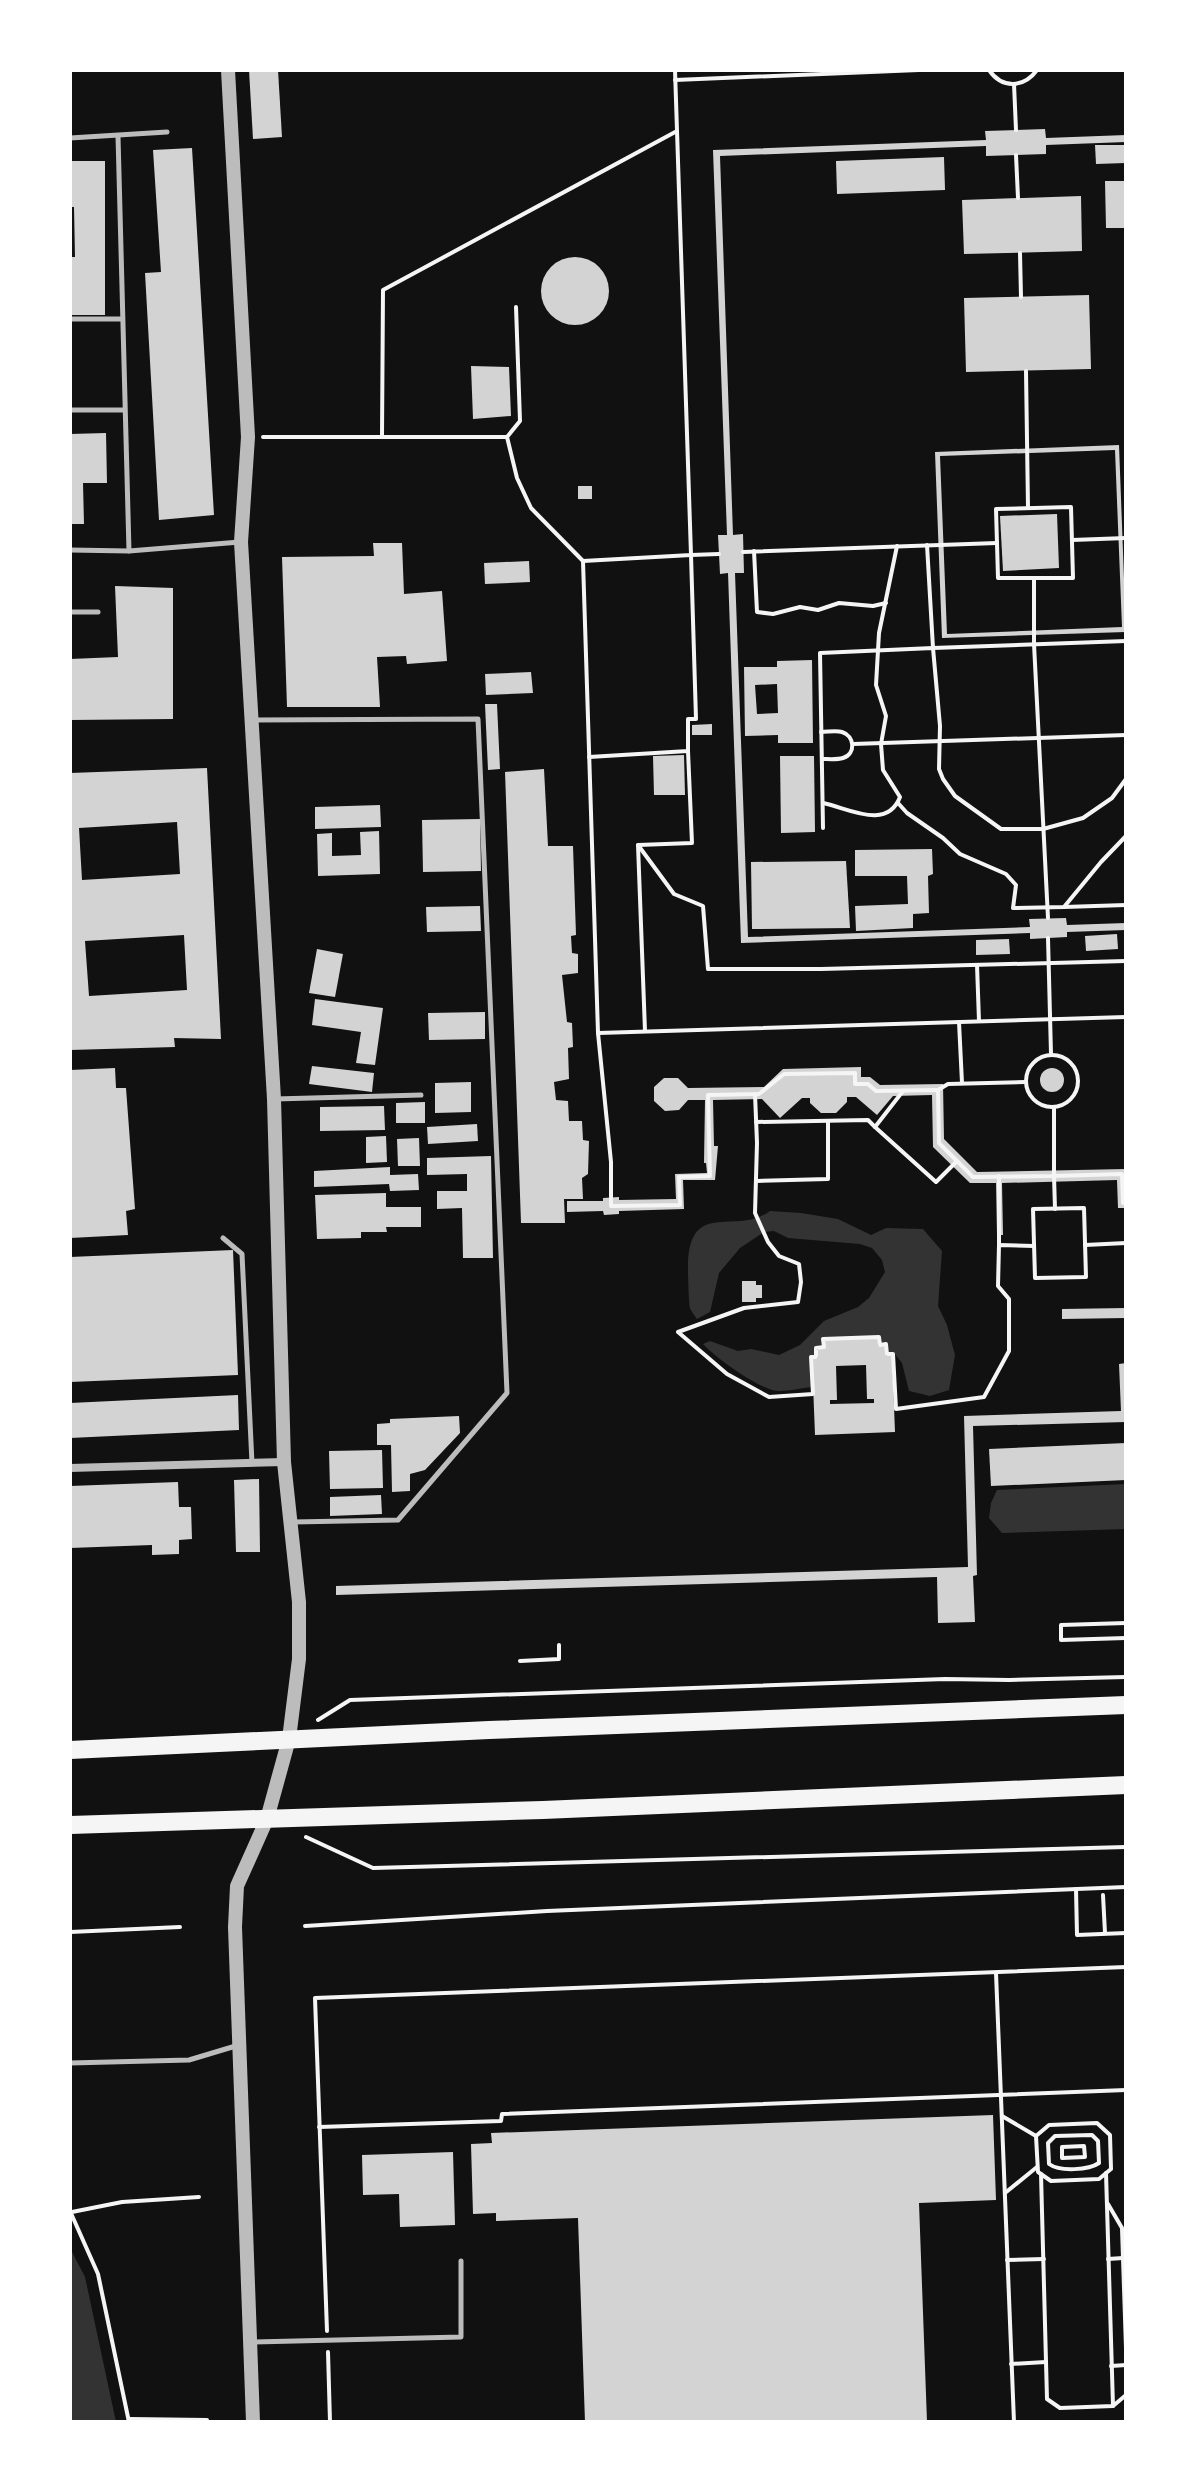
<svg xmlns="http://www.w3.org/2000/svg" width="1196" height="2492" font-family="Mulish,sans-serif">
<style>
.water{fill:#333}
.building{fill:#d3d3d3;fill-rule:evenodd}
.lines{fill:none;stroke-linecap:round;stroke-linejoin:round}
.path{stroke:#f5f5f5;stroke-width:4}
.service{stroke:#bcbcbc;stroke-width:5}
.minor{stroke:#bcbcbc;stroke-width:8}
.tertiary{stroke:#bcbcbc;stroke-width:14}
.trunk{stroke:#f5f5f5;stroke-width:18}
</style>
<rect width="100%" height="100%" fill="#111"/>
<g class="water">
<path d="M770 1211 801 1213 838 1219 871 1235 886 1228 923 1229 942 1251 938 1306 947 1325 955 1355 949 1390 930 1396 909 1391 902 1363 894 1353H889L888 1343 816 1346 812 1387C801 1388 790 1391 779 1391 761 1391 716 1358 703 1344L710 1341 738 1351 751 1349 779 1355 800 1345 824 1321 858 1307 869 1298 885 1272 882 1260 872 1248 860 1244 788 1238 774 1231 764 1232 740 1248 719 1273 710 1312 697 1319C696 1318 690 1309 690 1308 689 1305 688 1276 688 1271 687 1196 735 1237 770 1211Z"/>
<polygon points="1126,1484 1126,1529 1002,1533 989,1518 991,1503 997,1490"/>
<polygon points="70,2248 85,2277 116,2422 70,2422"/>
</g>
<g class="building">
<polygon points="249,70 278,70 282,137 253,139"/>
<polygon points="1045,129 1046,138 1126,135 1126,142 1046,145 1046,154 986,156 986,146 720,156 733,535 743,534 744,573 735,573 748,937 1030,927 1029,919 1066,918 1067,925 1126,923 1126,930 1067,932 1067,937 1030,939 1030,933 741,943 728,573 720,574 718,535 727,535 713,150 986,140 985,131"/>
<polygon points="1095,145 1126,145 1126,163 1096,164"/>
<polygon points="192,148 214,515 159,520 145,273 161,272 153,150"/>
<polygon points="944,157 945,190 837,194 836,161"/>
<polygon points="70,161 105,161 105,315 70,315 70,257 75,257 74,207 70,207"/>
<polygon points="1105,181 1126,181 1126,228 1106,228"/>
<polygon points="1081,196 1082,251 964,254 962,200"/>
<circle cx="575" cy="291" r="34"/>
<polygon points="1089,295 1091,369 966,372 964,298"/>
<polygon points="471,366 509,367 511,416 473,419"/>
<polygon points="106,433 107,483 83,483 84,524 70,524 70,434"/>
<path d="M1119 445 1126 632 942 638 935 452ZM1115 450 1122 627 947 634 940 456Z"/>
<rect x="578" y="486" width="14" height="13"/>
<polygon points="1057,514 1059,568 1003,571 1000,516"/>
<polygon points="373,543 402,543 404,594 442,591 447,661 407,664 406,656 377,657 380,707 287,707 282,557 374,556"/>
<polygon points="529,561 530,582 485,584 484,563"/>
<polygon points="115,586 173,588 173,719 70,720 70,659 118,657"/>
<path d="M812 660 813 743H778V735L745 736 744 667H777V661ZM777 684 778 713 757 714 755 685Z"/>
<polygon points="531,672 533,693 486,695 485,674"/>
<polygon points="485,704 497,704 500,769 488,770"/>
<polygon points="712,724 712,735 692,735 692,725"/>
<polygon points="684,755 685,795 654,795 653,756"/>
<polygon points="780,756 814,756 815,832 781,833"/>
<path d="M207 768 221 1039 174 1038 175 1047 70 1050V773ZM177 822 180 874 82 880 79 828ZM184 935 187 990 89 996 85 941Z"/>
<polygon points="544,769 548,846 573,846 576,935 571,936 572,953 578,954 578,973 562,975 567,1022 572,1023 573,1047 568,1048 569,1079 554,1082 556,1100 568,1101 569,1121 582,1121 583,1140 589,1141 588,1174 582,1178 583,1199 564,1199 565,1223 521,1223 505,772"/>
<polygon points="380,805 381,827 315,829 315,807"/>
<polygon points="480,819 481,871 423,872 422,820"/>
<polygon points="379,831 380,874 318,876 317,834 332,833 332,856 361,855 360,832"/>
<polygon points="932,849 933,874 928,876 929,913 913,914 913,928 856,931 855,906 908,904 907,876 855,876 855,850"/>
<polygon points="846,861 850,928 752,929 751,862"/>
<polygon points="480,906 481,931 427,932 426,907"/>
<polygon points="1117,934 1118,949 1086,951 1085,936"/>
<polygon points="1009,939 1010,954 976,955 976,940"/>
<polygon points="317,949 343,954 335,997 309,993"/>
<polygon points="315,999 383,1008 375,1065 356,1063 361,1032 312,1025"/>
<polygon points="485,1012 485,1039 429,1040 428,1013"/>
<polygon points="312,1066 374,1073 372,1092 309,1084"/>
<polygon points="861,1067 861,1077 870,1077 880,1085 943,1084 944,1139 977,1172 1126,1169 1126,1208 1118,1208 1117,1180 1002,1183 1003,1235 997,1235 996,1183 970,1183 933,1147 932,1095 893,1096 877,1115 856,1097 847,1097 847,1102 836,1113 821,1113 810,1103 810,1098 802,1098 780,1118 762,1099 713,1100 714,1146 718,1146 715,1180 683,1180 684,1209 619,1211 619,1214 604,1215 603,1211 567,1212 567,1201 603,1201 603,1198 619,1197 619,1200 676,1199 675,1174 707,1173 706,1163 704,1163 705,1100 688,1100 679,1110 665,1111 654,1101 654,1087 664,1078 678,1078 688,1088 764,1087 783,1069"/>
<circle cx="1052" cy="1080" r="12"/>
<polygon points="115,1068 116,1088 126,1088 135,1209 126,1211 128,1235 70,1238 70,1070"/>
<polygon points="471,1082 471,1112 435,1113 435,1083"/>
<polygon points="425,1102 425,1123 396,1123 396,1103"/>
<polygon points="384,1106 385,1130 320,1131 320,1107"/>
<polygon points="477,1124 478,1141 428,1144 427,1127"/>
<polygon points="386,1136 387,1162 366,1163 366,1137"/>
<polygon points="419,1138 420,1166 398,1166 397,1139"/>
<polygon points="491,1156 493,1258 463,1258 462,1208 437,1209 437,1191 467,1191 467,1174 427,1175 427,1158"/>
<polygon points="390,1167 390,1175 418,1174 419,1190 390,1191 389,1184 314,1187 314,1171"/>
<polygon points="386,1193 386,1207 421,1207 421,1227 386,1227 387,1232 361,1232 361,1238 317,1239 315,1195"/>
<polygon points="233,1250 238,1375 70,1382 70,1257"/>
<polygon points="742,1281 756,1281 756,1285 762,1285 762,1298 756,1298 756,1302 742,1302"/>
<polygon points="1126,1308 1126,1318 1062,1319 1062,1309"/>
<path d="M878 1338V1346H886V1356H892L895 1432 815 1435 812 1359 818 1358V1348H825V1340ZM866 1365 867 1399H874V1403L830 1404V1400H837L836 1366Z"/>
<polygon points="1126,1363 1126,1422 973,1426 977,1575 973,1576 975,1622 938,1623 937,1577 336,1595 336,1586 968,1567 964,1416 1121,1411 1119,1364"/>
<polygon points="238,1395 239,1430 70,1438 70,1403"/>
<polygon points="459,1416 460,1433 425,1470 410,1474 410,1491 392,1492 391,1445 377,1445 377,1424 390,1423 390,1419"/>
<polygon points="1126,1443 1126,1480 991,1486 989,1449"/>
<polygon points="382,1450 383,1488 330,1489 329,1451"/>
<polygon points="259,1479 260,1552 236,1552 234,1480"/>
<polygon points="178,1482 179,1507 191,1507 192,1539 179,1540 179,1554 152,1555 152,1545 70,1548 70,1486"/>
<polygon points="381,1495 382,1514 330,1516 330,1497"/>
<polygon points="993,2115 996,2200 919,2203 927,2422 585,2422 578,2218 496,2221 496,2213 473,2214 471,2144 492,2143 491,2133"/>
<polygon points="453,2152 455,2225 400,2227 399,2194 363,2195 362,2155"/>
</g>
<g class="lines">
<g class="path">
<path d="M989 70C1002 89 1024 88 1037 70"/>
<polyline points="675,80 919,70"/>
<polyline points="1014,84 1016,130"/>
<polyline points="1016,155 1018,198"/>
<polyline points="1020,253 1021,297"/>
<polyline points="516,307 520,421 507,437 517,478 531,508 583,561 598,1033 611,1162 611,1206 680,1205 679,1177 710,1176 708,1095 759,1094 784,1074 855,1073 855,1084 868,1084 876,1091 938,1090 939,1143 973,1177 1054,1176 1054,1107"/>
<polyline points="1026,371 1028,508"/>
<polyline points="382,436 383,290 677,131"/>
<polyline points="263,437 507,437"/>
<polygon points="1071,507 1073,578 998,578 996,509"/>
<polyline points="1072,540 1126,538"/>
<polyline points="927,545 933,648 1126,641"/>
<polyline points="754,551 757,612 773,614 800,607 818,610 839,603 873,606 886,603"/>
<polyline points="743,552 997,543"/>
<polyline points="583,561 691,555 675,70"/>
<polyline points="1034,578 1034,644 1048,918"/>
<path d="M821 732C828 732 836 730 842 732 855 736 856 754 843 758 837 760 828 759 822 759"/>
<polyline points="853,744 1126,735"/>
<polyline points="589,757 688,751 688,719 696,719 691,555 719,554"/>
<path d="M823 803C848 808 887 831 900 797L883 770 881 744 886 716 876 685 879 633 897 546"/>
<polyline points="898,803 907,813 943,838 960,854 1006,874 1016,885 1013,908 1064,907 1101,862 1126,836"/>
<polyline points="823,828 820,653 933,648 940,726 939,769 943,779 955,796 1001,829 1043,829 1083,818 1112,798 1126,779"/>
<polyline points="638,845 674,894 703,906 708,969 821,969 1126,961"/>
<polyline points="1064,907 1126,905"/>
<polyline points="1048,938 1051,1054"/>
<polyline points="977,965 979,1021"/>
<polyline points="959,1022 962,1083"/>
<polyline points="645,1031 638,845 692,843 688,751"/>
<polyline points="598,1033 1126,1017"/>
<circle cx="1052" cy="1081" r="26"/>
<polyline points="938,1090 948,1084 1025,1082"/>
<polyline points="903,1091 875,1127 936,1182 957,1161"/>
<polyline points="755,1094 757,1143 755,1213 768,1242 779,1256 799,1264 801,1282 798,1302 744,1308 678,1332 727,1374 769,1397 813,1394 811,1357 816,1357 816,1348 824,1347 823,1339 879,1337 880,1345 886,1344 887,1354 893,1354 896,1409 984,1397 1009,1351 1009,1299 998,1286 999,1245 1034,1246"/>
<polyline points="756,1122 868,1120 875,1127"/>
<polyline points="999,1176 999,1245"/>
<polyline points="756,1181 828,1179 828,1121"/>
<polygon points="1084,1208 1086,1277 1035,1278 1033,1209"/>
<polyline points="1055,1209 1054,1176 1122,1174 1123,1203 1126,1203"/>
<polyline points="1085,1245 1126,1243"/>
<polyline points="1126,1623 1061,1625 1061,1640 1126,1638"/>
<polyline points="520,1661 559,1659 559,1645"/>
<polyline points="318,1720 350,1700 945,1679 1009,1680 1126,1677"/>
<polyline points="306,1837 373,1868 1126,1847"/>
<polyline points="1076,1889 1077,1935 1126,1933"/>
<polyline points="1103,1895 1105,1933"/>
<polyline points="305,1926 547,1911 1126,1887"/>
<polyline points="70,1932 180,1927"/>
<polyline points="996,1973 1014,2422"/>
<polyline points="1002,2116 1036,2136"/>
<polygon points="1097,2123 1110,2135 1111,2169 1099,2179 1051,2181 1038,2172 1036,2136 1049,2125"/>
<polyline points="319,2127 501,2121 502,2114 1126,2090"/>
<path d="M1092 2135 1098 2141 1099 2163C1089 2170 1060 2172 1049 2164L1048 2143 1055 2136Z"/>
<polygon points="1084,2146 1085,2157 1062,2158 1062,2147"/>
<polyline points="1041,2174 1047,2399 1060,2408 1113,2406 1106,2173"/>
<polyline points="1005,2193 1037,2167"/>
<polyline points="1108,2204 1122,2228 1126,2348"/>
<polyline points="70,2211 98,2274 129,2422"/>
<polyline points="72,2212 122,2202 199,2197"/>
<polyline points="1108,2259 1123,2258"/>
<polyline points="1007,2260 1044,2259"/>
<polyline points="327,2331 315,1998 1126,1967"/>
<polyline points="328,2352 330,2422"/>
<polyline points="1011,2364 1046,2362"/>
<polyline points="1111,2366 1126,2365"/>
<polyline points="1113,2406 1126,2395"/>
<polyline points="130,2419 207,2420"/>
</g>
<g class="service">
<polyline points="118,136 129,551"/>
<polyline points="70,138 167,132"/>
<polyline points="70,319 122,319"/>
<polyline points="70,410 124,410"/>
<polyline points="70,550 129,551 240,542"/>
<polyline points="70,612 98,612"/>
<polyline points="252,720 478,719 507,1393 398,1520 293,1522"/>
<polyline points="275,1099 421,1095"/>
<polyline points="223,1238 242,1254 252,1463"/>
<polyline points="70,2063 189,2060 239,2045"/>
<polyline points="251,2342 461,2337 461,2261"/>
</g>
<polyline class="minor" points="70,1468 284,1462"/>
<polyline class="tertiary" points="228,70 248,437 241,542 274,1099 284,1462 299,1602 299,1659 289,1739 267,1819 237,1886 235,1927 253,2422"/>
<g class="trunk">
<polyline points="70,1750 489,1730 1126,1705"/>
<polyline points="70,1825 543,1810 1126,1785"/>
</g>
</g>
<rect width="1196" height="2492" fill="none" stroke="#ffffff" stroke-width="144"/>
</svg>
